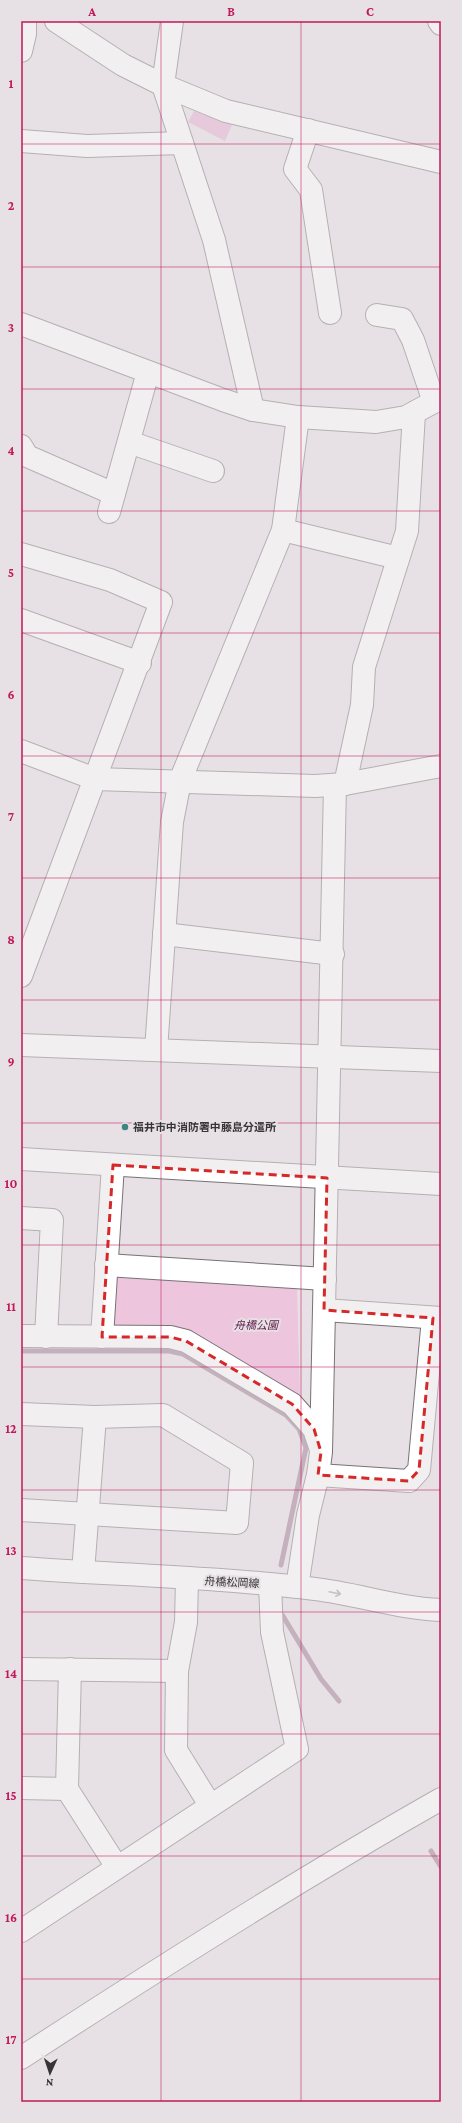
<svg xmlns="http://www.w3.org/2000/svg" width="462" height="2123" font-family="'Crimson Pro','Noto Sans JP',serif">
<style>
.green{fill:#edc6de}
.lines{fill:none;stroke-linecap:round;stroke-linejoin:round}
.stream{stroke:#9b748c;stroke-width:5}
.building{fill:#e4abce}
.minor-casing{stroke:#787275;stroke-width:24}
.major-casing{stroke:#787275;stroke-width:24}
.minor{stroke:#fff;stroke-width:22}
.major{stroke:#fff;stroke-width:22}
.oneway{stroke:#9b9a9a}
.marked{fill:none;stroke:#d62828;stroke-width:3;stroke-dasharray:8 5;stroke-linejoin:round}
.grid{fill:none;stroke:#c2185b;stroke-width:1;stroke-opacity:0.55}
.poi-dot{fill:#3d8581;stroke:#e7e1e5;stroke-width:1.5}
.labels{text-anchor:middle;stroke-width:4;stroke-linejoin:round;paint-order:stroke}
.poi-label{font-size:11px;font-weight:bold;fill:#373436;stroke:#e7e1e5;text-anchor:start}
.park-label{font-size:11px;font-style:italic;fill:#652351;stroke:#e7e1e5}
.street-label{font-size:11px;fill:#373436;stroke:#e7e1e5}
.neatline{fill:none;stroke:#c2185b;stroke-width:1.5}
.grid-label{font-size:13px;text-anchor:middle;font-weight:bold;fill:#c2185b}
</style>
<rect width="100%" height="100%" fill="#e7e1e5"/>
<polygon class="green" points="113,1271 297,1287 300,1396 273,1387 253,1371 110,1327"/>
<g class="lines">
<g class="stream">
<polyline points="21,1351 169,1351 183,1354 286,1415 299,1429 306,1448 281,1565"/>
<polyline points="283,1616 321,1679 339,1701"/>
<polyline points="431,1851 441,1867"/>
</g>
</g>
<polygon class="building" points="194,111 232,125 225,141 188,122"/>
<g class="lines">
<defs>
<g id="minor">
<polyline points="56,21 123,65 163,85 226,111 441,162"/>
<polyline points="172,21 163,85 214,240 253,410"/>
<polyline points="439,21 441,24"/>
<polyline points="21,51 25,34 25,21"/>
<polyline points="308,130 295,169 311,190 330,313"/>
<polyline points="21,141 87,146 182,143"/>
<polyline points="377,315 402,319 413,340 434,402"/>
<polyline points="21,324 223,400 253,410 298,417 376,422 406,417 441,398"/>
<polyline points="129,442 213,471"/>
<polyline points="21,446 27,456 114,494"/>
<polyline points="109,512 148,372"/>
<polyline points="283,530 398,558"/>
<polyline points="21,554 110,580 161,602 21,976"/>
<polyline points="21,620 140,663"/>
<polyline points="21,751 95,779 315,786 345,784 441,766"/>
<polyline points="345,784 362,705 364,667 407,531 414,413"/>
<polyline points="164,934 333,954"/>
<polyline points="21,1045 441,1061"/>
<polyline points="156,1050 172,822 180,781 283,530 298,417"/>
<polyline points="21,1159 441,1184"/>
<polyline points="21,1218 52,1220 46,1337"/>
<polyline points="106,1265 325,1279"/>
<polyline points="324,1310 441,1318"/>
<polyline points="21,1336 170,1337 186,1341 292,1404 314,1429 320,1447"/>
<polyline points="102,1337 113,1165"/>
<polyline points="21,1414 95,1417 163,1415 242,1463 237,1523 21,1510"/>
<polyline points="318,1475 409,1481 419,1470 433,1318"/>
<polyline points="83,1572 95,1417"/>
<polyline points="187,1579 186,1622 177,1671 176,1750 210,1805"/>
<path d="M297 1587 308 1515 318 1475 321 1452C325 1229 332 1007 335 785"/>
<polyline points="21,1669 177,1671"/>
<polyline points="70,1669 67,1789 117,1867"/>
<polyline points="21,1788 67,1789"/>
<polyline points="21,1931 297,1749 272,1632 270,1584"/>
<path d="M21 2058C159 1968 298 1880 441 1799"/>
</g>
<path id="major" d="M21 1568C119 1575 218 1577 315 1589 358 1594 396 1608 441 1610"/>
</defs>
<use href="#minor" class="minor-casing"/>
<use href="#major" class="major-casing"/>
<use href="#minor" class="minor"/>
<use href="#major" class="major"/>
</g>
<defs><path id="oneway-shaft" d="M-6 0H5M1.5-3L5.5 0L1.5 3" fill="none" stroke-width="1.6" stroke-linecap="round" stroke-linejoin="round"/></defs>
<use class="oneway" href="#oneway-shaft" transform="translate(335 1593) rotate(12)"/>
<path d="M0 0H462V2123H0ZM113 1165 327 1178 324 1310 433 1318 419 1470 409 1481 318 1475 321 1452 314 1429 292 1404 186 1341 170 1337H102Z" fill="#e7e1e5" fill-opacity=".55" fill-rule="evenodd"/>
<path class="marked" d="M113 1165 327 1178 324 1310 433 1318 419 1470 409 1481 318 1475 321 1452 314 1429 292 1404 186 1341 170 1337H102Z"/>
<path class="grid" d="M161 21V2102M301 21V2102M21 144H441M21 267H441M21 389H441M21 511H441M21 633H441M21 756H441M21 878H441M21 1000H441M21 1123H441M21 1245H441M21 1367H441M21 1490H441M21 1612H441M21 1734H441M21 1856H441M21 1979H441"/>
<circle class="poi-dot" cx="125" cy="1127" r="4"/>
<g class="labels">
<g class="poi-label">
<text x="133" y="1131">福井市中消防署中藤島分遣所</text>
</g>
<g class="park-label">
<text x="256" y="1329">舟橋公園</text>
</g>
<g class="street-label">
<text transform="translate(232 1582) rotate(3)" y="4">舟橋松岡線</text>
</g>
</g>
<rect width="462" height="2123" fill="none" stroke="#e7e1e5" stroke-width="44"/>
<g transform="translate(50 2073) rotate(183)" stroke="#e7e1e5" stroke-width="3" paint-order="stroke">
<path d="M0-3L7 15L0 10L-7 15Z" fill="#373436"/>
<text y="-6" font-size="11" font-weight="bold" text-anchor="middle" fill="#373436">N</text>
</g>
<rect x="22" y="22" width="418" height="2079" class="neatline"/>
<g class="grid-label">
<text x="92" y="16">A</text>
<text x="231" y="16">B</text>
<text x="370" y="16">C</text>
<text x="11" y="88">1</text>
<text x="11" y="210">2</text>
<text x="11" y="332">3</text>
<text x="11" y="455">4</text>
<text x="11" y="577">5</text>
<text x="11" y="699">6</text>
<text x="11" y="821">7</text>
<text x="11" y="944">8</text>
<text x="11" y="1066">9</text>
<text x="11" y="1188">10</text>
<text x="11" y="1311">11</text>
<text x="11" y="1433">12</text>
<text x="11" y="1555">13</text>
<text x="11" y="1678">14</text>
<text x="11" y="1800">15</text>
<text x="11" y="1922">16</text>
<text x="11" y="2044">17</text>
</g>
</svg>
